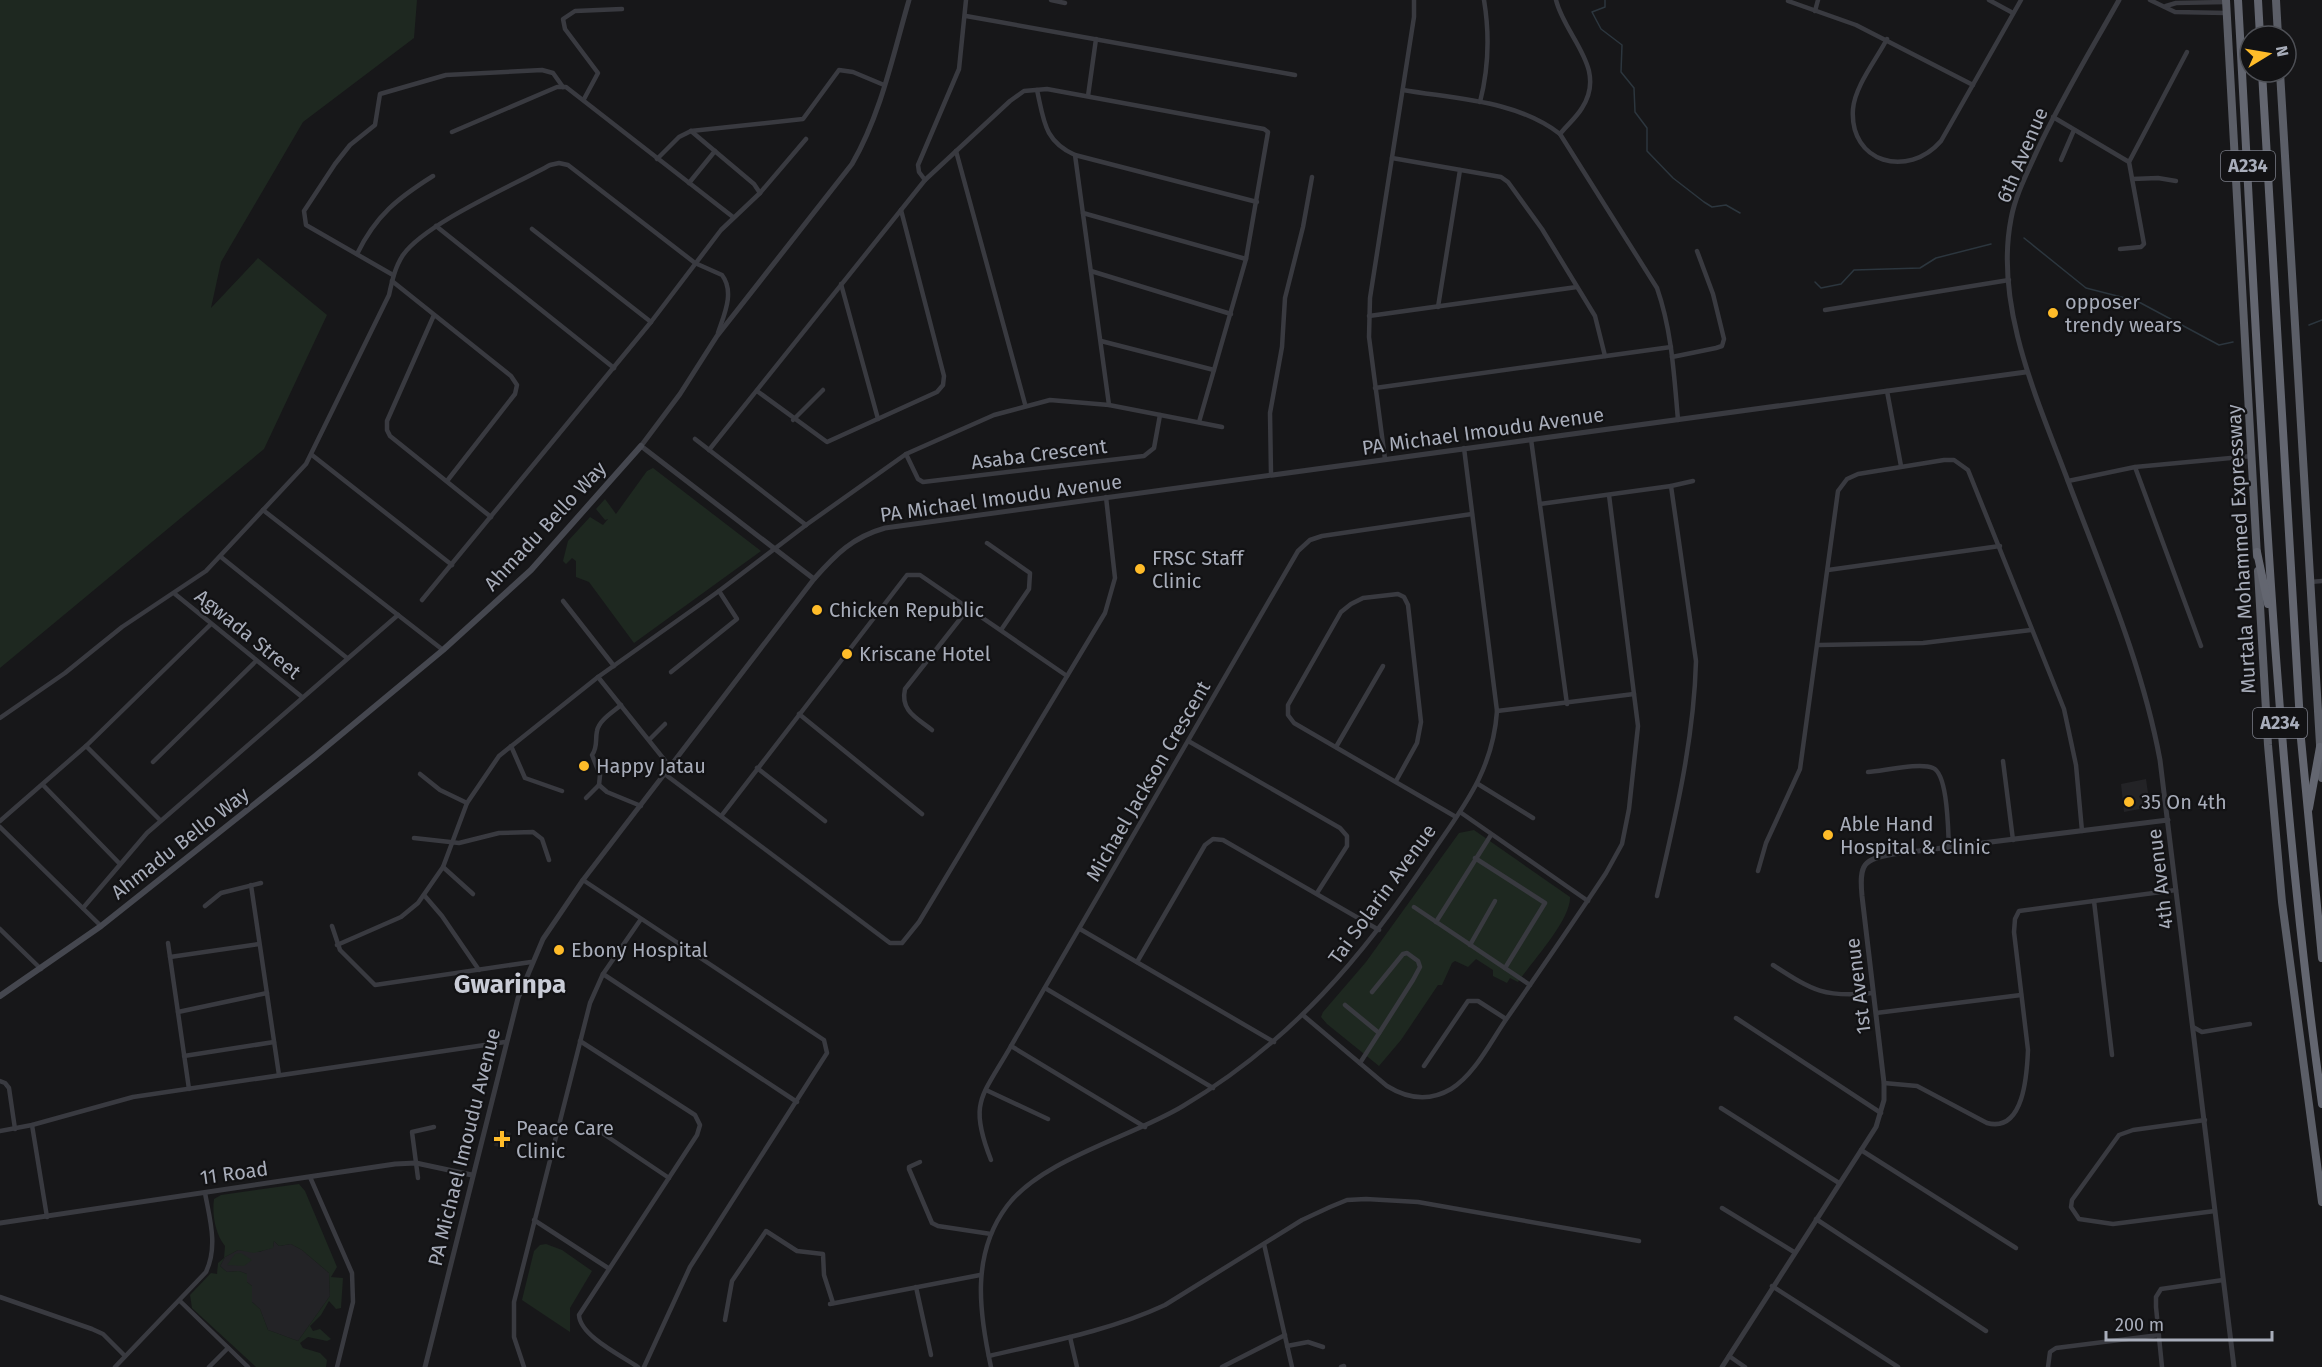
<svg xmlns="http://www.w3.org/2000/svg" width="2322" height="1367" font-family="'Fira Sans',sans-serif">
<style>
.built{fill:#232326}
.green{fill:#1e2820;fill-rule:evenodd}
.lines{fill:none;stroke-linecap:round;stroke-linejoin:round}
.stream{stroke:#2c363e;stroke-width:1.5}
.minor{stroke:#393a40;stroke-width:4.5}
.tertiary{stroke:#393a40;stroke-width:5}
.secondary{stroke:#45474f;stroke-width:6}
.trunk{stroke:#5b5e67;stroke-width:8}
.motorway{stroke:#636670;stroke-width:8}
.poi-dot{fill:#ffbc29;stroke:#121214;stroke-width:2}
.labels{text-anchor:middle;stroke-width:4.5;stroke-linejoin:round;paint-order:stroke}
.shield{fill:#121214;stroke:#7b7e88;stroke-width:1.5}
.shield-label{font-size:18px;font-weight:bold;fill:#a8adba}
.street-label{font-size:20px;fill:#a8adba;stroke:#121214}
.poi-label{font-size:20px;fill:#a8adba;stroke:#121214;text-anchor:start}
.district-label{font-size:26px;font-weight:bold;fill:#c9ccd6;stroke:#121214}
</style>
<rect width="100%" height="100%" fill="#171719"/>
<g class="built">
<polygon points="2146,779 2150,807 2124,812 2121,784"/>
<polygon points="498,1129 511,1133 507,1148 494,1146"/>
<polygon points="274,1241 279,1246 291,1244 302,1250 329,1273 330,1296 298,1341 268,1330 260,1309 252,1302 252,1286 247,1282 247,1274 239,1271 227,1272 220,1266 225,1257 238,1250 259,1252 273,1247"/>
</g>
<g class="green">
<polygon points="0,0 417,0 414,38 303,122 221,262 211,308 258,258 327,315 264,449 0,668"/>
<polygon points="653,468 761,551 634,643 589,582 576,577 576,561 572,558 566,564 563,561 568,541 590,517 603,525 608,519 605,520 596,509 605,499 616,514 647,471"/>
<path d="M1474 830 1570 897C1571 920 1531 963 1518 982L1510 978 1507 983 1493 976V970L1476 959 1468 967 1455 961 1452 963 1442 985H1438L1401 1040 1379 1066 1327 1024 1321 1017 1323 1012 1366 962 1459 833Z"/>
<path d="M299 1184 305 1191 337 1267 331 1277 343 1278 341 1308 336 1309 329 1301 321 1315 310 1326 313 1331 320 1329 331 1339 327 1341 308 1337 300 1343 303 1348 320 1353 327 1360 326 1367H256L192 1308 190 1295 211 1273 217 1274 218 1263 224 1258 225 1246C215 1233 212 1215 214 1199L221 1195ZM274 1241 279 1246 291 1244 302 1250 329 1273 330 1296 298 1341 268 1330 260 1309 252 1302V1286L247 1282V1274L239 1271 227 1272 220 1266 225 1257 238 1250 254 1253 273 1248Z"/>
<polygon points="546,1244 562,1250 592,1271 570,1308 570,1332 522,1300 534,1251 540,1245"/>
<polygon points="241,1253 252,1260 244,1266 227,1265 235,1254"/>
</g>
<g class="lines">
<g class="stream">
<polyline points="1605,0 1605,7 1592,12 1601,29 1622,45 1621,72 1634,88 1635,112 1647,128 1647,151 1673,178 1704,202 1712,207 1726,205 1740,213"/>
<polyline points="2024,238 2086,288 2137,301 2219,345 2233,342"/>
<polyline points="1815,282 1821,288 1841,284 1854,270 1920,268 1936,258 1991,244"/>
<polyline points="2309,325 2322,320"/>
</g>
<g class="minor">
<polyline points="1051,0 1065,3"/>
<path d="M1556 0C1565 37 1608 68 1582 108 1576 118 1567 125 1560 134"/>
<polyline points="1989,0 2013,13"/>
<polyline points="2150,0 2175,12 2226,13"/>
<polyline points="1788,1 1856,25 1973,85"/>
<polyline points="2166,6 2176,3 2226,2"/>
<polyline points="1815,11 1818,0"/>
<polyline points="966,16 1295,75"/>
<path d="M1887 39C1876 60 1855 86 1853 109 1849 163 1908 179 1941 141L2021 0"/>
<path d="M1037 90C1044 121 1044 141 1075 155L1109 405"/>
<path d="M1403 90C1456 99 1516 100 1560 134L1657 288C1672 331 1674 375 1678 420"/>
<polyline points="1088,96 1096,39"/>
<polyline points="584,99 598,73 565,29 563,19 575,11 622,9"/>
<path d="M1480 102C1489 67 1490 36 1484 0"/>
<polyline points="2053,117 2129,162"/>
<polyline points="452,132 557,87 566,87 733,217"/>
<polyline points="956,151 1025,404"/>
<polyline points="1075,155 1257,202"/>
<polyline points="1392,158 1501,177 1508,182 1542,229 1595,316 1605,356"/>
<polyline points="657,159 679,137 691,131 803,119 839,70 853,72 884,85"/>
<polyline points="2061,160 2074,130"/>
<polyline points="2132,179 2158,178 2176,181"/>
<polyline points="925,180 919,172 918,165 959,69 966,0"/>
<polyline points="689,183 715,151"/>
<polyline points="760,193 806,139"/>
<polyline points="1083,213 1246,259"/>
<polyline points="436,226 614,368"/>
<polyline points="532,229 651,322"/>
<polyline points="2120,249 2141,247 2144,244 2129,162 2187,52"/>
<path d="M357 254C376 215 398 198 433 176"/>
<polyline points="1091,271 1231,314"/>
<polyline points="393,275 306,225 304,211 335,164 350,145 375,125 380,94 446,75 542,70 553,73 563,87"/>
<polyline points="392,281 511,376 517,385 515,394 447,481"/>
<polyline points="841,284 878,419"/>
<polyline points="1438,307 1460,170"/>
<polyline points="1825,310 2009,280"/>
<polyline points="434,315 387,421 387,430 390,436 491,517"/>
<polyline points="1369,316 1577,287"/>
<polyline points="1101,341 1214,370"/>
<polyline points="1672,357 1716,348 1722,346 1724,339 1713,294 1697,251"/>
<polyline points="1375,388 1671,347"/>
<polyline points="757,391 827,442 937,392 943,385 944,376 901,210"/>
<polyline points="1887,391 1901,466"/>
<polyline points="793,420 823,390"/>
<polyline points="695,439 806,525"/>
<polyline points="1531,439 1567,704"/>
<polyline points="709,450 925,180 1010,101 1024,91 1047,89 1264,129 1268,132 1246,259 1199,422"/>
<polyline points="906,454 918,479 923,482 1144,456 1154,448 1160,415"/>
<polyline points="312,455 452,565"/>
<polyline points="1385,459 1369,337 1370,298 1414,17 1414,0"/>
<polyline points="2135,467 2201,646"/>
<polyline points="1271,474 1270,413 1282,347 1285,298 1303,227 1312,177"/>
<polyline points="2068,481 2135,467 2252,456"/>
<polyline points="1671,486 1693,481"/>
<path d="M1540 504 1671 486 1696 661C1694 740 1675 819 1657 896"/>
<polyline points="263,510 443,650"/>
<polyline points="987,543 1030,573 1029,589 1001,630"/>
<polyline points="221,557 347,658"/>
<polyline points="1828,570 2000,546"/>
<polyline points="2310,582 2322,581"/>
<polyline points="175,594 302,697"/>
<polyline points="422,600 651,322 721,230 760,193 754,184 691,131"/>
<polyline points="563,601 614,666"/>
<polyline points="1819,645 1923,643 2031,630"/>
<polyline points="671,672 737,619 719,591"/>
<polyline points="598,677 671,768"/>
<polyline points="1497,711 1634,694"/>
<polyline points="799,714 922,814"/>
<path d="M0 718 65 673 122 627 206 571 306 464 389 295C392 281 395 267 403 255 426 223 512 186 550 165L559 163 568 165 695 263 722 275C735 292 724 315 718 333"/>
<path d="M932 730C917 718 900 711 905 689L968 609"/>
<polyline points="649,740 665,724"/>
<polyline points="1190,742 1340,828 1347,836 1347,846 1317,893"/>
<polyline points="86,746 160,820"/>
<polyline points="511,746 525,778 562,791"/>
<polyline points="1336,747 1383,666"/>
<polyline points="2003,761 2013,840"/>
<polyline points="153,762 256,661"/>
<polyline points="757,768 825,821"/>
<path d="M1868 772C1883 771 1920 762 1933 768 1948 774 1948 831 1949 847"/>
<polyline points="420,774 440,790 467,803"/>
<polyline points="666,775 890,943 902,943 919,922 1105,613 1115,578 1106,497"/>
<polyline points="1396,781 1417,743 1421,722 1408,605 1404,597 1398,594 1363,598 1351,604 1341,612 1288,705 1288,715 1294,723 1456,817"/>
<polyline points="1478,784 1533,818"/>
<polyline points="43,785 119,863"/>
<path d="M599 785 600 775 592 755C598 747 595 740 597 731 599 720 613 712 621 705"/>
<polyline points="586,798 599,785 607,792 641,806"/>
<polyline points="1460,812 1588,901"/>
<polyline points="722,815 907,575 920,575 1067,676"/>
<polyline points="0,821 86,746 211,624"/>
<polyline points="0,827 101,926"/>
<polyline points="414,838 459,843 499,833 533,832 542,839 549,860"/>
<polyline points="1475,858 1545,903 1505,968"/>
<polyline points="443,867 473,894"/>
<polyline points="1758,871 1766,843 1800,769 1838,491 1847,479 1858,474 1944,460 1954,460 1968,470 2064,709 2076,765 2082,831"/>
<polyline points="583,880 824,1040 827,1053 690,1267 644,1367"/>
<polyline points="251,885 279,1075"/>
<polyline points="424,895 442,916 479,970"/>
<polyline points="2094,901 2112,1055"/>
<polyline points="205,906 221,893 261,883"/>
<polyline points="1414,907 1530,985"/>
<polyline points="83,908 147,833 398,615"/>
<polyline points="1436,922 1491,835"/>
<polyline points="332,926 340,950 375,985 531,962"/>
<polyline points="0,929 41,969"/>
<polyline points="1080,929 1274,1042"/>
<polyline points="168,943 189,1089"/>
<polyline points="337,945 401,917 418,903 443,867 467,803 499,756 598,677 719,591 806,525 906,454 994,415 1050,400 1109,405 1222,427"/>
<polyline points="1470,945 1495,901"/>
<polyline points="170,957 259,944"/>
<polyline points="1137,962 1205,845 1213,839 1223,840 1379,930"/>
<path d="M1773 965C1813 991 1825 998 1873 993"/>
<polyline points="603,974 797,1102"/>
<polyline points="1045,988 1213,1088"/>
<polyline points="1345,1005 1379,1033"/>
<polyline points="178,1012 267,993"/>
<polyline points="1876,1013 2021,995"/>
<path d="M1304 1016 1387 1086C1408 1099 1429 1102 1451 1089 1474 1075 1490 1043 1505 1021 1539 972 1573 923 1606 873L1622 844 1629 809 1638 726 1609 495"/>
<polyline points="1736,1018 1881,1113"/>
<polyline points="2193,1027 2202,1032 2250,1024"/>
<path d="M580 1041 695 1115 700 1125 697 1135 579 1315C580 1336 622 1356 638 1367"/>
<polyline points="184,1056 274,1042"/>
<polyline points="1360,1063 1413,980 1420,967 1418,961 1407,953 1403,954 1372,992"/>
<polyline points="1424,1066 1468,1001 1478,1001 1506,1019"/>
<polyline points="0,1081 5,1083 9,1088 15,1129"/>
<path d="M1884 1083 1917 1086 1987 1123C2024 1133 2027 1074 2028 1050L2014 932 2015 919 2019 911 2176 890"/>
<polyline points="986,1090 1048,1119"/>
<polyline points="1721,1108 1839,1183"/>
<polyline points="2205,1120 2133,1130 2119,1135 2072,1200 2071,1207 2079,1219 2113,1224 2215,1211"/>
<polyline points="32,1125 47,1217"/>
<polyline points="1145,1127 1011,1046 1298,551 1310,540 1322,536 1472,514"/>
<polyline points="0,1131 32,1125 133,1097 505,1042"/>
<polyline points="602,1133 669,1178"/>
<polyline points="1861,1150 2016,1248"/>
<path d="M991 1160C968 1102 982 1097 1011 1046"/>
<polyline points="920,1162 909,1167 909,1169 932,1223 938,1226 991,1234"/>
<polyline points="310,1177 352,1273 353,1302 337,1367"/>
<polyline points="418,1178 412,1132 434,1127"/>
<polyline points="1722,1208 1794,1252"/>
<polyline points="1816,1219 1986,1331"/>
<polyline points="534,1220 608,1268"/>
<polyline points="1264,1244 1292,1367"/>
<polyline points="1772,1286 1898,1367"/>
<polyline points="916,1287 931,1355"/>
<polyline points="0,1297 92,1329 103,1334 125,1356"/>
<polyline points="180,1301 248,1367"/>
<polyline points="830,1304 980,1275"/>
<polyline points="725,1320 732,1281 766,1231 797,1251 823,1254 824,1275 833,1303"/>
<polyline points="1070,1337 1077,1367"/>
<polyline points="1287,1346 1308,1342 1323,1347"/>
<path d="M989 1356C1048 1342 1109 1331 1165 1305L1302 1220 1330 1207 1347 1200 1366 1199 1418 1202 1639 1241"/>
<polyline points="1729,1356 1745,1367"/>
<path d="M115 1367 206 1272C218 1246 210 1220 205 1193"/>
<polyline points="209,1367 228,1348"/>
<polyline points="524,1367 514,1337 514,1302 590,1003 603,974 641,919"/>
<path d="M991 1367C979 1312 971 1254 1007 1206 1042 1159 1132 1137 1183 1106 1291 1042 1364 956 1432 853 1464 806 1493 770 1497 711L1464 448"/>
<polyline points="1222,1367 1285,1335"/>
<polyline points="1341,1367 1344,1366"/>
<polyline points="2048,1367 2050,1352 2056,1348 2159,1335"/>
<polyline points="2162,1367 2156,1307 2156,1297 2161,1289 2223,1280"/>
</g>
<g class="tertiary">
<path d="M2119 0C2091 50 2061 99 2037 151 2027 173 2015 196 2011 219 1994 306 2038 401 2068 481 2103 574 2142 663 2160 760L2234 1367"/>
<path d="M814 579 641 446 680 394 717 336 852 164C881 114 893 55 909 0"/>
<polyline points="0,1223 395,1164 416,1163 472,1175"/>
<path d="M425 1367 518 998 543 939 583 880 814 579C836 554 853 537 885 528L2026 372"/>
<path d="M1722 1367 1876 1127 1884 1100V1083L1862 896C1859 864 1863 859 1894 854L2168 820"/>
</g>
<polyline class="secondary" points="0,996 101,926 314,757 443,650 531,570 641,446"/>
<g class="trunk">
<polyline points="2226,0 2257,556"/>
<polyline points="2276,0 2278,36"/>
<polyline points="2280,72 2322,778"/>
<polyline points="2258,571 2268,745 2282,902 2322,1202"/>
</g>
<g class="motorway">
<path d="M2238 0C2259 369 2271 738 2322 1104"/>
<polyline points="2258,0 2260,36"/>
<polyline points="2262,72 2301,739 2322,958"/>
<polyline points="2257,552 2268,604"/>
<polyline points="2309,808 2320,747"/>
</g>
</g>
<g class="poi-dot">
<circle cx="2053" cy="313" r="6"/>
<circle cx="1140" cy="569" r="6"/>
<circle cx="817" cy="610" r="6"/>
<circle cx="847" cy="654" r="6"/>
<circle cx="584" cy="766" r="6"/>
<circle cx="2129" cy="802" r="6"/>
<circle cx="1828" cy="835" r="6"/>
<circle cx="559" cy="950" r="6"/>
<path d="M499 1130h6v6h6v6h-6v6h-6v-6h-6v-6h6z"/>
</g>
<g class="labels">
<g class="shield">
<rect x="2221" y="151" width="54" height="30" rx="4.5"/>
<rect x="2253" y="708" width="54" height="30" rx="4.5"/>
</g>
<g class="shield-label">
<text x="2248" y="172">A234</text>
<text x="2280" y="729">A234</text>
</g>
<g class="street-label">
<text transform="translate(2022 155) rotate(-67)" y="7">6th Avenue</text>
<text transform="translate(1483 431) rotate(-8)" y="7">PA Michael Imoudu Avenue</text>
<text transform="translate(1039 454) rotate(-7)" y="7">Asaba Crescent</text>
<text transform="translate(1001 498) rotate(-8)" y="7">PA Michael Imoudu Avenue</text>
<text transform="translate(545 526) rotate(-47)" y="7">Ahmadu Bello Way</text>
<text transform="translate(2241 549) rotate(-93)" y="7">Murtala Mohammed Expressway</text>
<text transform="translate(248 634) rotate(39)" y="7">Agwada Street</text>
<text transform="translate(1148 781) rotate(-60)" y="7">Michael Jackson Crescent</text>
<text transform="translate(180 843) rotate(-38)" y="7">Ahmadu Bello Way</text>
<text transform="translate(2160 879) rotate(-97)" y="7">4th Avenue</text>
<text transform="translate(1382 894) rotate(-54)" y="7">Tai Solarin Avenue</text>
<text transform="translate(1858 986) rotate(-97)" y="7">1st Avenue</text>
<text transform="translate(464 1147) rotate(-76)" y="7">PA Michael Imoudu Avenue</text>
<text transform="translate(234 1173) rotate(-8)" y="7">11 Road</text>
</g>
<g class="poi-label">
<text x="2065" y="309">opposer<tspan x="2065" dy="23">trendy wears</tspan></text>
<text x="1152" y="565">FRSC Staff<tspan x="1152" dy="23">Clinic</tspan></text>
<text x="829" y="617">Chicken Republic</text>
<text x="859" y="661">Kriscane Hotel</text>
<text x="596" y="773">Happy Jatau</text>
<text x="2141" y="809">35 On 4th</text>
<text x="1840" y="831">Able Hand<tspan x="1840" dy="23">Hospital &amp; Clinic</tspan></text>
<text x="571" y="957">Ebony Hospital</text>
<text x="516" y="1135">Peace Care<tspan x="516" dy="23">Clinic</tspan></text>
</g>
<g class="district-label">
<text x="510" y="993">Gwarinpa</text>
</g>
</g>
<g transform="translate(2268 54) rotate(79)"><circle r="28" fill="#121214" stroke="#4e5056" stroke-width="1.5"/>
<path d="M0-4.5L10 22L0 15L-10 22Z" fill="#ffbc29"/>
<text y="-9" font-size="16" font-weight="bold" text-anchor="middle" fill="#a8adba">N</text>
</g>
<path d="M2106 1331v9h166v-9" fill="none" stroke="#a8adba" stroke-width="3"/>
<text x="2115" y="1331" font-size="18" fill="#a8adba" stroke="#121214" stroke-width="4.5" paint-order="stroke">200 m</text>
</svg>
